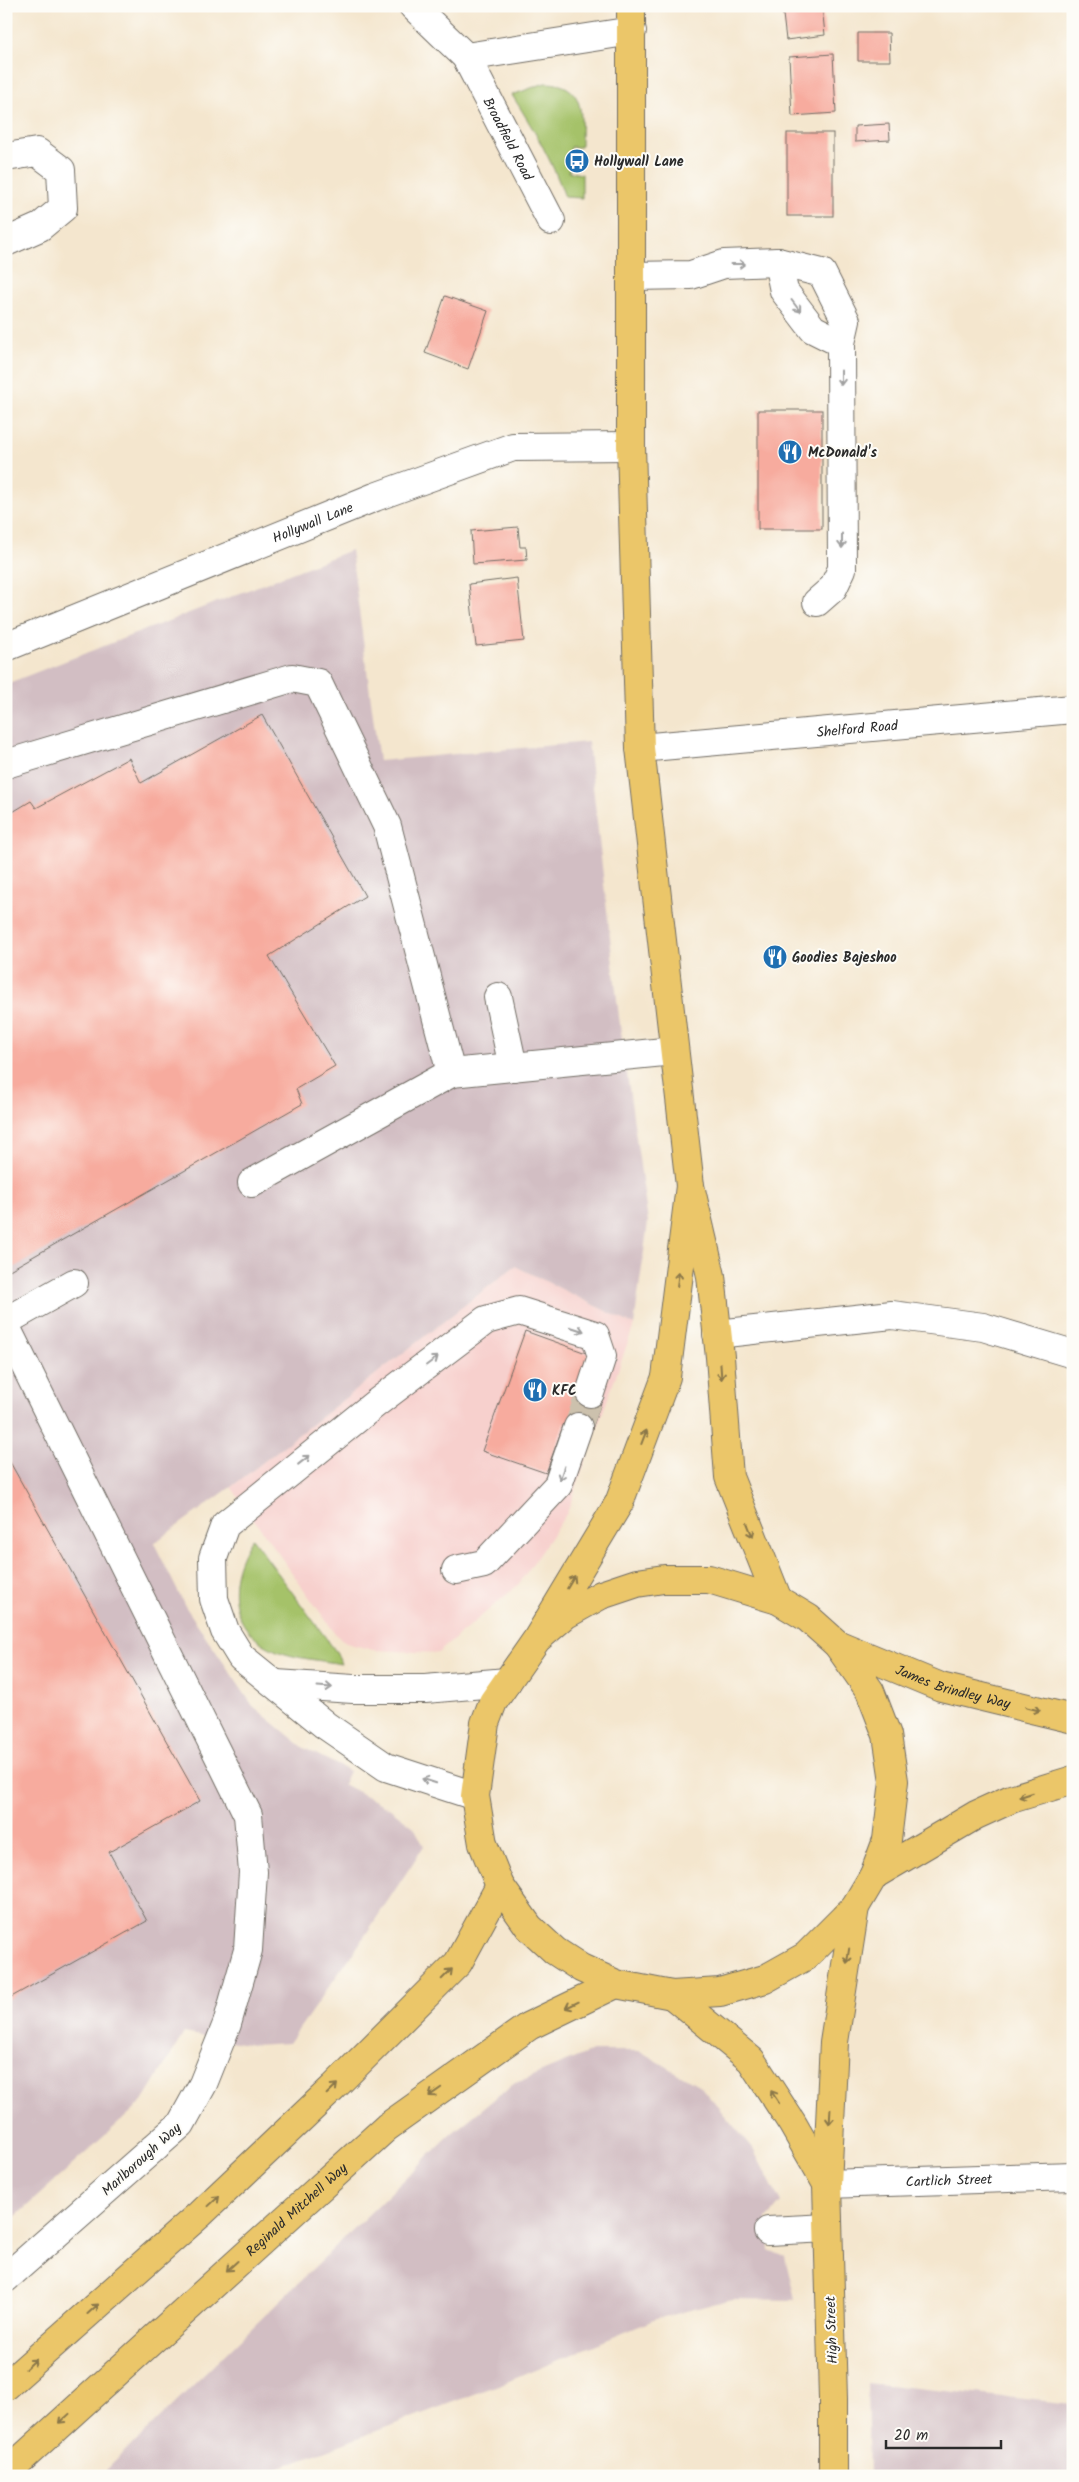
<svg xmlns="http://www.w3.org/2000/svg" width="1079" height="2482" font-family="Kalam,sans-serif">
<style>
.built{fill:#f7d0cd}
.industrial{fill:#d2bec3}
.green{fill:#a5c269;stroke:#68764a}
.building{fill:#f7ab9e}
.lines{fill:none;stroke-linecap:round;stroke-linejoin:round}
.minor-tunnel{stroke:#ccc1ad;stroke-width:28;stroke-dasharray:28 14;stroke-linecap:butt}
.minor-casing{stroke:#716c64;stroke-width:30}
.major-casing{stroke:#716c64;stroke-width:30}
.minor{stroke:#fff;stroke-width:28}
.major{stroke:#ebc669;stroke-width:28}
.oneway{stroke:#a0a0a0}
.oneway2{stroke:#8b784a}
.labels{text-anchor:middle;stroke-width:4;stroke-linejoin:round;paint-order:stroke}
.street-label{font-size:14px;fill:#2b2b2b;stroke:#fdfcf7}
.poi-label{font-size:14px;font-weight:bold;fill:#2b2b2b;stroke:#fdfcf7;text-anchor:start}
</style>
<rect width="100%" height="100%" fill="#fdfcf7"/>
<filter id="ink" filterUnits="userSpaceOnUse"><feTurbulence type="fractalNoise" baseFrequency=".02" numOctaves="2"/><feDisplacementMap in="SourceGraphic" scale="10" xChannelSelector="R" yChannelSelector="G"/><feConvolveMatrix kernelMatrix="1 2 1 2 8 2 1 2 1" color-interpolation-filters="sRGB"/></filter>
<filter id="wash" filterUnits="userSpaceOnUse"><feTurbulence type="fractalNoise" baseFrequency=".0096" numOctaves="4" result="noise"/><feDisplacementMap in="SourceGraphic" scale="20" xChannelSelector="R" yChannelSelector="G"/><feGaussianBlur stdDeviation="1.12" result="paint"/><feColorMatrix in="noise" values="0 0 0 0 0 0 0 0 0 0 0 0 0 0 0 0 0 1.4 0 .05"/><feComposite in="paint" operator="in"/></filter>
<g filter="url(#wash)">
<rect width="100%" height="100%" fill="#f4e6ce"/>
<polygon class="built" points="515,1266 634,1325 567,1513 518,1585 438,1653 373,1650 349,1644 337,1636 231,1487"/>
<g class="industrial">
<polygon points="351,550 379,761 588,742 619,1017 648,1222 634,1325 515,1266 231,1487 154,1543 185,1606 253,1706 304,1748 349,1771 343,1784 389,1808 414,1827 424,1846 360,1943 289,2043 253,2045 184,2033 143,2101 6,2225 6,684"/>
<polygon points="592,2051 640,2051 700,2086 753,2149 781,2203 767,2219 769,2250 785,2257 795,2300 732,2299 656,2319 509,2381 257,2476 100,2476 451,2134 513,2084"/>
<polygon points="867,2383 1073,2404 1073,2476 869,2476"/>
</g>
<g class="green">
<path d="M545 83C587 83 581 116 581 147H571L569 172 582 174V198L565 197C552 160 533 128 512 95Z"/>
<path d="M252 1538 337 1653 341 1664C321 1660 296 1659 277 1651 226 1630 225 1578 252 1538Z"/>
</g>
<g id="blocks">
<g class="building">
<polygon points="782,6 822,6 825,35 786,40"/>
<polygon points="858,33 889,33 890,61 858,61"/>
<polygon points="833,54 836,113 792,116 789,57"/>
<polygon points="889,124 890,140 855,142 855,126"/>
<rect x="787" y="133" width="46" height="83"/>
<polygon points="445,296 488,311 468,369 425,353"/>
<rect x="758" y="410" width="64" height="119"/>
<polygon points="518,527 520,547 526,547 527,560 473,564 471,531"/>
<polygon points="517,578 524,641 476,646 469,584"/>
<polygon points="262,715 365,896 269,956 335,1066 296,1089 302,1104 6,1272 6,816 31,801 36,808 129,758 141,783"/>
<polygon points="525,1331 589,1354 577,1388 603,1397 591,1432 564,1423 546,1473 482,1451"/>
<polygon points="6,1455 200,1801 109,1852 147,1921 6,2000"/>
</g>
</g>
</g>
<g filter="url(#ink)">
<use href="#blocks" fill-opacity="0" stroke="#716c64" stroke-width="1"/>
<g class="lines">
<polyline class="minor-tunnel" points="578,1427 590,1393"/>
<defs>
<g id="minor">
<polyline points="413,6 466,57 632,31"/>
<path id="s1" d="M466 57 551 221"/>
<polyline points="6,157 37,152 61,170 63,208 40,227 6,242"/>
<polyline points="778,262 784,291 813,329 841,343"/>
<polyline points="631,276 691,275 724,264 778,262 822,273 846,321 841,343 842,569 833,588 817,602"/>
<path id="s2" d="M6 647 375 497 513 447 631 446"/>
<path id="s3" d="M640 748 1073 709"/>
<polyline points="6,764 292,678 318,683 387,826 451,1073"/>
<polyline points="498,997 513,1067"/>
<polyline points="252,1183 451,1073 674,1051"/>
<polyline points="6,1321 74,1283"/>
<polyline points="6,1327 248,1815 253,1872 248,1950 227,2024 203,2084 181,2124 6,2278"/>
<polyline points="717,1334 892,1315 983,1327 1073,1354"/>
<polyline points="456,1570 484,1564 558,1485 578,1427"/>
<polyline points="276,1684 353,1689 425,1689 507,1682"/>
<polyline points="475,1796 386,1767 325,1725 241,1657 225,1631 214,1599 213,1558 225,1525 375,1404 486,1320 519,1311 595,1335 602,1356 590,1393"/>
<path id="s4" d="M827 2184 1073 2176"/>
<polyline points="768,2231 828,2228"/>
</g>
<g id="major">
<polyline points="631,6 631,446 640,748 690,1186 711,1276 720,1357 729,1477 778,1600"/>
<polyline points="537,1639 565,1615 601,1595 637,1583 664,1579 709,1579 778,1600 808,1618 837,1644 870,1691 887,1735 894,1781 887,1840 874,1875 855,1907 806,1956 765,1979 720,1992 672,1995 616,1984 581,1968 555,1951 529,1927 500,1886 483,1844 475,1796 485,1723 493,1702 537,1639 619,1503 666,1377 690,1186"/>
<path id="s5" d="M837 1644 941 1687 1073 1719"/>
<polyline points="874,1875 976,1815 1011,1799 1073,1780"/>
<polyline points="672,1995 751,2060 792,2123 827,2184"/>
<polyline points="6,2386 200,2214 334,2087 458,1963 500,1886"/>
<path id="s6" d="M6 2473 387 2127 529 2026 616 1984"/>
<polyline points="833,2476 833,2399 827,2184 834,2042 855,1907"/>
</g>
</defs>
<use href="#minor" class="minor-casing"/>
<use href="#major" class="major-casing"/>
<use href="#minor" class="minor"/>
<use href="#major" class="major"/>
</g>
<defs><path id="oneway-shaft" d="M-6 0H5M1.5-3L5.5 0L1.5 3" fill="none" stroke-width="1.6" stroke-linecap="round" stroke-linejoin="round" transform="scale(1.25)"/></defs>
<g class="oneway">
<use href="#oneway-shaft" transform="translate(738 264)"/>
<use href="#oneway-shaft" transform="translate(796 306) rotate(53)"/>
<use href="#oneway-shaft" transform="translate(841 378) rotate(90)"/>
<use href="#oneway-shaft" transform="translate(842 541) rotate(90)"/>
<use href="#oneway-shaft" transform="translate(577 1329) rotate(18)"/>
<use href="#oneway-shaft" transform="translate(432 1361) rotate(-37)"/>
<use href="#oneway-shaft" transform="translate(304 1460) rotate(-38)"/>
<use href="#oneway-shaft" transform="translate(562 1473) rotate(109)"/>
<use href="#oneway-shaft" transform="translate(325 1687) rotate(4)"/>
<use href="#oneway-shaft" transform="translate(429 1781) rotate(-162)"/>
</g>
<g class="oneway2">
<use href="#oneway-shaft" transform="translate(678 1279) rotate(-83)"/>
<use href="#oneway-shaft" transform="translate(721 1372) rotate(86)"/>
<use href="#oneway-shaft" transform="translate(644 1437) rotate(-69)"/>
<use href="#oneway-shaft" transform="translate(750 1530) rotate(68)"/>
<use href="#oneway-shaft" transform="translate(571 1582) rotate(-59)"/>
<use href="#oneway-shaft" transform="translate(1033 1709) rotate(13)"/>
<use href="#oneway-shaft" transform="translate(1026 1795) rotate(162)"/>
<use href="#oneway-shaft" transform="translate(848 1956) rotate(99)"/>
<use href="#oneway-shaft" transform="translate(447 1974) rotate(-45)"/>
<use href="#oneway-shaft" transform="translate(572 2005) rotate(154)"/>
<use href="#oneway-shaft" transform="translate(332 2089) rotate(-44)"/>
<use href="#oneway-shaft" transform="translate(435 2092) rotate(145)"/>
<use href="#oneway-shaft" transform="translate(775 2097) rotate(-123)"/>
<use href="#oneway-shaft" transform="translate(830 2117) rotate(93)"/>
<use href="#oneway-shaft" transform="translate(214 2201) rotate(-43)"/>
<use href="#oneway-shaft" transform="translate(232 2266) rotate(138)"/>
<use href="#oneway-shaft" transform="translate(93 2309) rotate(-42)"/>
<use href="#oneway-shaft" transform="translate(31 2364) rotate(-42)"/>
<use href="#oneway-shaft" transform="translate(64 2419) rotate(137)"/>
</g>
</g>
<defs>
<symbol id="bus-disc" viewBox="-11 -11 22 22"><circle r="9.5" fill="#1f6fb2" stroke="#fdfcf7"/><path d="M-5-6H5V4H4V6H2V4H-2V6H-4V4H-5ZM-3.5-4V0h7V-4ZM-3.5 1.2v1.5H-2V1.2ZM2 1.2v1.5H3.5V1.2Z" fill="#fff"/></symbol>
<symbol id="restaurant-disc" viewBox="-11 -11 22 22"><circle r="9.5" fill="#1f6fb2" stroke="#fdfcf7"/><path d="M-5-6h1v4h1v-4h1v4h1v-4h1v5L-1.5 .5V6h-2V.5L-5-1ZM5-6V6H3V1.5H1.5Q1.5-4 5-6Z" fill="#fff"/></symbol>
</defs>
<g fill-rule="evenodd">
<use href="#bus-disc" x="563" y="147" width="28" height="28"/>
<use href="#restaurant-disc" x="776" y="438" width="28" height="28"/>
<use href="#restaurant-disc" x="761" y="943" width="28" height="28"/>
<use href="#restaurant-disc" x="521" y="1376" width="28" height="28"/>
</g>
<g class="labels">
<g class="street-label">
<text dy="5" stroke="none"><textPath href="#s1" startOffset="92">Broadfield Road</textPath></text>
<text dy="5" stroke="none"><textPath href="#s2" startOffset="331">Hollywall Lane</textPath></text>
<text dy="5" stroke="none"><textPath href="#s3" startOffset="218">Shelford Road</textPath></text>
<text dy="5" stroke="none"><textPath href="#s5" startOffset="124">James Brindley Way</textPath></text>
<text transform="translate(141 2159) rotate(-42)" y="5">Marlborough Way</text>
<text dy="5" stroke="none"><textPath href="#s4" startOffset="122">Cartlich Street</textPath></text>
<text dy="5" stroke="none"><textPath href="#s6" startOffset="392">Reginald Mitchell Way</textPath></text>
<text transform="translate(831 2330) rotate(-92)" y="5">High Street</text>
</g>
<g class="poi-label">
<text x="594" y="166">Hollywall Lane</text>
<text x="808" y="457">McDonald's</text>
<text x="792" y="962">Goodies Bajeshoo</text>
<text x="552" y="1395">KFC</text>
</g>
</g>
<rect width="1079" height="2482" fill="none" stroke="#fdfcf7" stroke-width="25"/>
<path d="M886 2440v8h115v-8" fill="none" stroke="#2b2b2b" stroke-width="2.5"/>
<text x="894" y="2440" font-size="15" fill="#2b2b2b" stroke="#fdfcf7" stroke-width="4" paint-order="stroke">20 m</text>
</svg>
